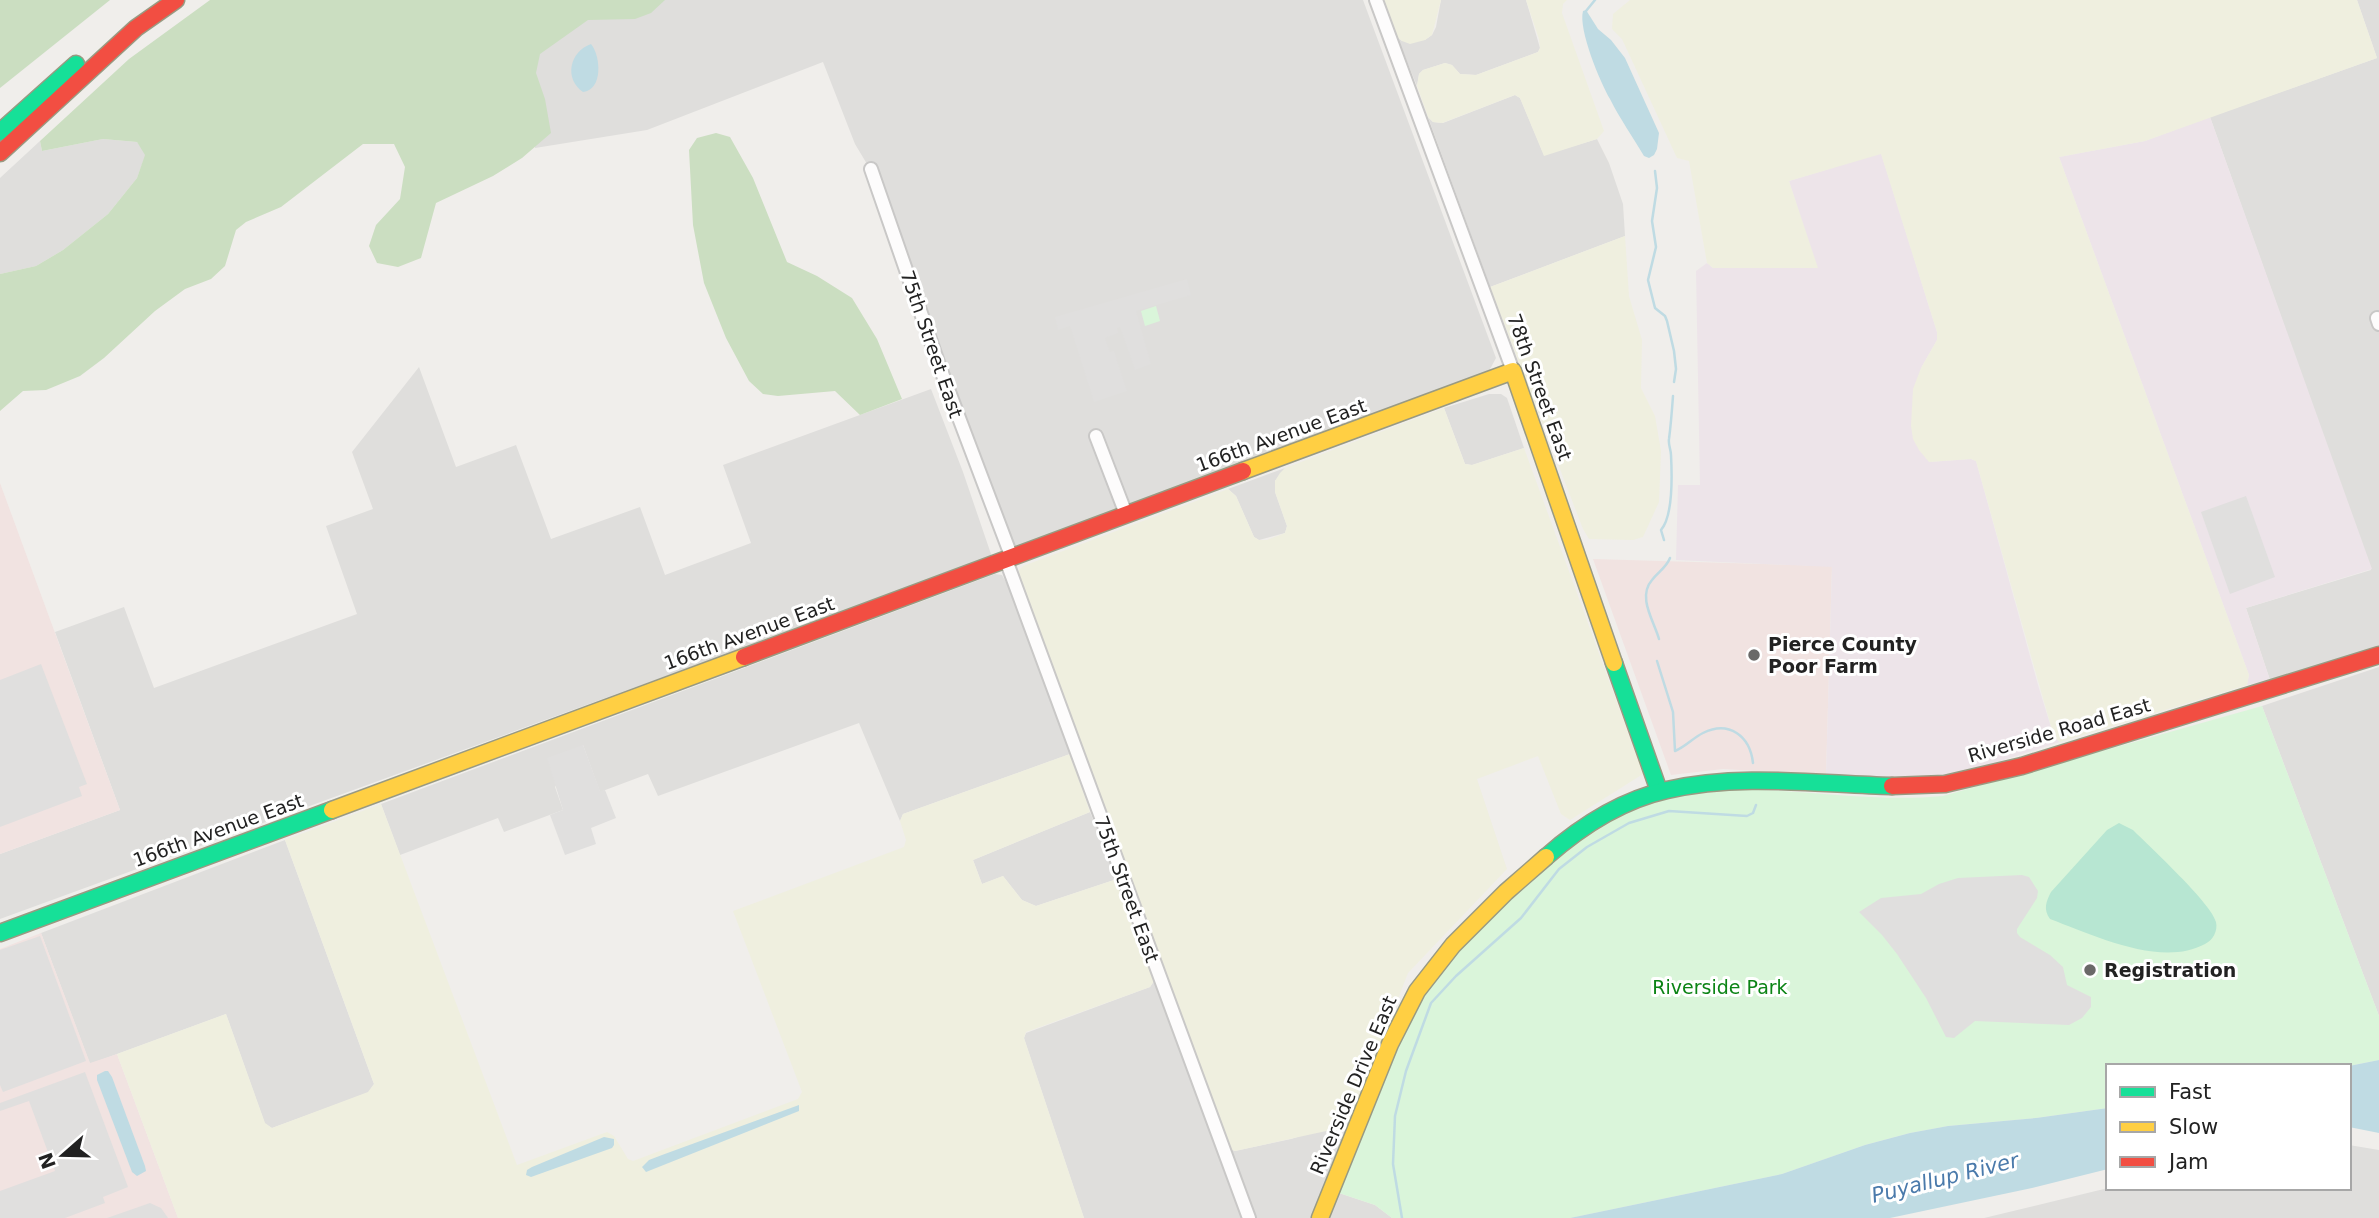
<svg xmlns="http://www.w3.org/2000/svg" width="2379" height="1218" font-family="'DejaVu Sans',sans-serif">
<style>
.residential{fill:#dfdedc}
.commercial{fill:#f1e3e1}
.industrial{fill:#ede4e9}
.farmland{fill:#efefdf}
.forest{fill:#cbdec1}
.park{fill:#daf5da}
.pitch{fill:#b7e6d2}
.parking{fill:#e0dfde}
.water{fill:#bfdbe3}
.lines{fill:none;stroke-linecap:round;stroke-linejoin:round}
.stream{stroke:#bfdbe3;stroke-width:2.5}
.street-casing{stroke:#c9c8c7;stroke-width:16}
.fast-casing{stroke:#999a82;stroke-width:19}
.slow-casing{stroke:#999a82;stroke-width:19}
.jam-casing{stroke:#999a82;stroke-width:19}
.street{stroke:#fdfcfc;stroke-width:12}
.fast{stroke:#16e098;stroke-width:16}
.slow{stroke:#ffcf43;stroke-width:16}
.jam{stroke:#f24e42;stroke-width:16}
.poi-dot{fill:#6a6968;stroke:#fff;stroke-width:2.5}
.labels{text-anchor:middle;stroke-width:6;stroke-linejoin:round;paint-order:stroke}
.street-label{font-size:19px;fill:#222;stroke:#fff}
.poi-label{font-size:19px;font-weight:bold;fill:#222;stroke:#fff;text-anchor:start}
.park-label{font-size:19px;fill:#0c8416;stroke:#fff}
.water-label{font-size:21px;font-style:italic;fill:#4a7aab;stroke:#fff}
</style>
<rect width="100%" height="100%" fill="#f0eeeb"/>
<g class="residential">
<polygon points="529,0 1363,0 1496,358 1489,371 1017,551 1011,546 876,179 855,144 823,62 647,130 535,148"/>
<polygon points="1441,0 1526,0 1540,48 1538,52 1476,75 1460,74 1452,65 1445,63 1423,70 1419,74 1417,86 1397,37 1402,41 1425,40 1432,35 1436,27"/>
<polygon points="2357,0 2379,0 2379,648 2270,680 2246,608 2371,570 2210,117 2377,58"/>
<polygon points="1515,95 1520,98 1544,155 1597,139 1609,163 1623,204 1625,236 1490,287 1428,117 1433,122 1443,123"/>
<polygon points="103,139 137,142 146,154 137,178 108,214 63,250 36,266 0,274 0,178 40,141 42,151"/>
<polygon points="419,367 456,467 516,445 551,539 640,507 665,575 751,543 723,465 931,389 963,472 992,557 0,919 0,854 120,810 55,632 124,607 154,688 357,614 326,526 373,509 352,452"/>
<polygon points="1489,394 1501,394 1507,398 1524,448 1472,465 1465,464 1444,408"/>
<polygon points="1285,468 1275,481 1275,492 1287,526 1285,533 1259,540 1254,537 1236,496 1228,489"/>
<polygon points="995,574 1002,575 1008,586 1070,754 903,814 900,821 859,723 658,796 648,774 600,792 583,745 555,787 563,810 504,832 498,818 400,855 381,804"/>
<polygon points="2379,667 2379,1016 2262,706"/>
<polygon points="1090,812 1117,879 1036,906 1022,900 1003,876 982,884 973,860"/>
<polygon points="285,840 374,1084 368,1093 272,1128 265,1124 226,1014 90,1064 41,933"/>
<polygon points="1154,981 1243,1218 1084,1218 1024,1038 1026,1033 1150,987"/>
<polygon points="1351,1120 1312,1218 1253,1218 1230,1149 1235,1151 1291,1139"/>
<polygon points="2349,1145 2379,1150 2379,1218 1984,1218 2108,1188 2349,1188"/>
<polygon points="1339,1193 1375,1205 1392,1218 1329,1218"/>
</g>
<g class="commercial">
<polygon points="0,483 120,810 0,854"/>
<polygon points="1593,559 1832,566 1826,775 1723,769 1671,775"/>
<polygon points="41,933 90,1063 117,1054 178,1218 0,1218 0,949"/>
</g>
<g class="industrial">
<polygon points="2210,117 2372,569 2246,608 2270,680 2247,685 2249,675 2059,157 2145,141"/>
<polygon points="1881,153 1937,332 1937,340 1921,368 1929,462 1971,459 1976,461 2038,685 2054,737 2060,742 1963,773 1926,778 1826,775 1832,567 1676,560 1678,485 1700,485 1696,271 1707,263 1713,268 1817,268 1789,181"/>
</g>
<g class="farmland">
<polygon points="1382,0 1441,0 1432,35 1425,40 1410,44 1402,41 1397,37"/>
<polygon points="1526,0 1567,0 1563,4 1562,13 1604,131 1597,139 1544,156 1520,98 1515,95 1442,123 1433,122 1428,117 1417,86 1419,74 1423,70 1445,63 1452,65 1460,74 1476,75 1538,52 1540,48 1539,39"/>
<polygon points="1630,0 2357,0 2377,58 2145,141 2059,157 2249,675 2247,685 2060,742 2054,737 1976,461 1971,459 1929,462 1919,450 1913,439 1911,426 1913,389 1921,368 1937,340 1937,332 1881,154 1789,181 1818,268 1713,268 1707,263 1689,161 1677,158 1622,39 1612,29 1613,14"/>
<polygon points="1625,236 1629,296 1642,340 1641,388 1655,416 1661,451 1659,502 1643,537 1633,540 1589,539 1583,529 1490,287"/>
<polygon points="1444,408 1465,464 1472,465 1524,448 1643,774 1570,820 1561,814 1538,756 1477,779 1507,869 1408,973 1351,1120 1340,1128 1235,1151 1230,1149 1018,578 1019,570 1023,566 1228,489 1236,496 1254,537 1259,540 1267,540 1285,533 1287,526 1275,492 1275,481 1280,473 1285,468"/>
<polygon points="1070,754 1090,812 973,860 982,884 1003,876 1022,900 1036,906 1117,879 1154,981 1150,987 1026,1032 1024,1038 1084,1218 178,1218 117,1054 226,1014 265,1123 272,1128 368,1092 374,1084 285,840 381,804 517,1165 607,1132 614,1136 628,1159 633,1161 798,1099 802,1092 733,911 904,847 906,840 900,821 903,814"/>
</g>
<g class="forest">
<polygon points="0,0 110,0 0,88"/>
<polygon points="210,0 665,0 651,13 635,19 588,20 540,54 536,73 545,99 551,133 522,158 493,176 436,203 421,258 398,267 377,263 369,246 376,225 400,199 405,167 394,144 363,144 281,207 246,222 236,230 225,266 211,279 185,289 155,311 104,358 80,376 46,390 23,391 0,411 0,274 36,266 63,250 108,214 137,178 145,155 137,142 103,139 42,151 40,141 129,59"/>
<polygon points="716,133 730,137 753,178 787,262 817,276 852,298 877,339 902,399 860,415 835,391 778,396 763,394 749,381 726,338 704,283 693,225 689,150 697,138"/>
</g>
<g class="park">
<polygon points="1156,306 1160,321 1145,326 1141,311"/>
<path d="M2262 706 2379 1016V1060L2349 1066H2108V1108L2036 1118 1948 1126 1910 1133 1865 1145 1782 1174 1570 1218H1392L1375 1205 1339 1193C1354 1153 1370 1114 1386 1075 1396 1050 1404 1025 1417 1001 1434 969 1461 946 1486 922 1546 863 1611 801 1699 792 1780 783 1861 804 1943 796Z"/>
</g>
<path class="pitch" d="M2119 823 2133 830C2150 847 2212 904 2216 922 2218 931 2213 940 2205 944 2161 968 2093 935 2050 919 2043 909 2046 902 2051 892L2107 830Z"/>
<g class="parking">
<polygon points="1187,279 1191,295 1136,311 1151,364 1135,370 1120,327 1117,328 1118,333 1105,338 1110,352 1114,351 1127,391 1094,402 1070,326 1058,330 1055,317"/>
<polygon points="2246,496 2275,577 2230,594 2201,512"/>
<polygon points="41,664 87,784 79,787 82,796 0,827 0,680"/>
<polygon points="583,745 600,791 605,790 616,818 591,828 596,844 565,855 550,815 563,810 547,758"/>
<polygon points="2022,875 2029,877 2038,891 2037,898 2017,929 2017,933 2020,937 2050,955 2063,967 2067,985 2091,997 2091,1007 2082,1018 2069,1025 1975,1021 1954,1038 1946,1037 1926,998 1897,954 1882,935 1859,912 1881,898 1921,894 1939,884 1958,878"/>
<polygon points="40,936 86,1061 3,1092 0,1085 0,950"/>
<polygon points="85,1072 128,1187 103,1197 105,1203 65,1218 0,1218 0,1191 55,1171 29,1101 0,1111 0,1103"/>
<polygon points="150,1203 161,1208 168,1218 107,1218"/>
</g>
<g class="water">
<path d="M1586 10 1598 29 1611 40 1625 58 1659 133 1657 149 1654 155 1649 158 1644 156C1633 137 1620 119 1610 99 1600 82 1578 29 1583 11Z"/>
<path d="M591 44C601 56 603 90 583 92 564 79 569 52 591 44Z"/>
<polygon points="2379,1060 2379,1133 2349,1127 2349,1066"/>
<polygon points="105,1071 108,1071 112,1077 145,1166 146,1171 137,1176 132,1172 97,1080 97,1075"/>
<polygon points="799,1105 799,1111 651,1170 646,1172 642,1167 649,1160 662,1155"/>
<polygon points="2108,1108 2108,1169 2032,1188 1890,1218 1570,1218 1782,1174 1865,1145 1910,1133 1948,1126 2036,1118"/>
<polygon points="604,1137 614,1139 614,1145 612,1148 531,1177 526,1175 527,1170 532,1167"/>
</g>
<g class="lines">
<g class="stream">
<polyline points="1586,11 1595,0"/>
<polyline points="1655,171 1657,188 1652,221 1656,247 1648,280 1655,308 1665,316 1667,321 1674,351 1676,369 1674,382"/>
<path d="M1664 540 1661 530C1673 516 1672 474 1671 455 1671 450 1668 444 1669 439 1671 424 1672 410 1673 396"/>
<path d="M1659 639C1654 621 1637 597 1652 580 1658 572 1666 568 1670 558"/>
<path d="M1657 661 1673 712 1675 751C1685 747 1693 738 1703 733 1729 720 1750 736 1753 763"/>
<polyline points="1402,1218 1393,1164 1395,1116 1406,1071 1431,1003 1456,976 1521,918 1559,869 1587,847 1629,823 1669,811 1747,816 1753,813 1756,805"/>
</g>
<defs>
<g id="street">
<polyline points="1376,0 1513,371"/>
<polyline points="871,169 939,365 1012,558"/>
<polyline points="2377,318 2379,324"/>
<polyline points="1096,436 1126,514"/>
<polyline points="1006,560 1249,1218"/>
</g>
<g id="fast">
<polyline points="0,132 76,64"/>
<polyline points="1614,663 1659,791"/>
<path d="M1546 857C1580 827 1622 800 1667 790 1740 773 1818 784 1892 786"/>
<polyline points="0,933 332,810"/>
</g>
<g id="slow">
<polyline points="1243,471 1513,371 1614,663"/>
<polyline points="332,810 744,657"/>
<polyline points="1320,1218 1390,1044 1417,991 1453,945 1506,892 1546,857"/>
</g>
<g id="jam">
<polyline points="0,153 136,28 176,0"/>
<polyline points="744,657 1243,471"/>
<polyline points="1892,786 1945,784 2022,766 2379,655"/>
</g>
</defs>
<use href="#street" class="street-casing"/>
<use href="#fast" class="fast-casing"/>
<use href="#slow" class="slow-casing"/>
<use href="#jam" class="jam-casing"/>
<use href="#street" class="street"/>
<use href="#fast" class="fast"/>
<use href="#slow" class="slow"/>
<use href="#jam" class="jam"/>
</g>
<g class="poi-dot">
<circle cx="1754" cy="655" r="7"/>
<circle cx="2090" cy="970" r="7"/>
</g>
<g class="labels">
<g class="street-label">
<text transform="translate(932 344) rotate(71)" y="7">75th Street East</text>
<text transform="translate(1540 387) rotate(70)" y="7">78th Street East</text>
<text transform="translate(1281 435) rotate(-20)" y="7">166th Avenue East</text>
<text transform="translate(749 633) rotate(-20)" y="7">166th Avenue East</text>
<text transform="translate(2059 730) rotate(-16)" y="7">Riverside Road East</text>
<text transform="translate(218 830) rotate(-20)" y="7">166th Avenue East</text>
<text transform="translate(1127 889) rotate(70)" y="7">75th Street East</text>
<text transform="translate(1353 1085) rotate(-67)" y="7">Riverside Drive East</text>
</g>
<g class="poi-label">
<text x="1768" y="651">Pierce County<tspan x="1768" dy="22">Poor Farm</tspan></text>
<text x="2104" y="977">Registration</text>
</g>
<g class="park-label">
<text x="1720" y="994">Riverside Park</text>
</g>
<g class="water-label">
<text transform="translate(1945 1178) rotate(-14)" y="7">Puyallup River</text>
</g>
</g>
<rect x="2106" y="1064" width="245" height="126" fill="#ffffff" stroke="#a7a7a7" stroke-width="2"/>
<rect x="2120" y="1087" width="35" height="10" fill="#16e098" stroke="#a7a7a7" stroke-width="2"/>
<text x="2169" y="1099" font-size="21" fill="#222222">Fast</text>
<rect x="2120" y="1122" width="35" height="10" fill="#ffcf43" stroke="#a7a7a7" stroke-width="2"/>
<text x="2169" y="1134" font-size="21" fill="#222222">Slow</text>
<rect x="2120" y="1157" width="35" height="10" fill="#f24e42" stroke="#a7a7a7" stroke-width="2"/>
<text x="2169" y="1169" font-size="21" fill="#222222">Jam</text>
<g transform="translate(63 1155) rotate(250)" stroke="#ffffff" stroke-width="5" paint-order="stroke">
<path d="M0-5L12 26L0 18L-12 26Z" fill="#222222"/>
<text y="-10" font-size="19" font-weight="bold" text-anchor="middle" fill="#222222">N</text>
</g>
</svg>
